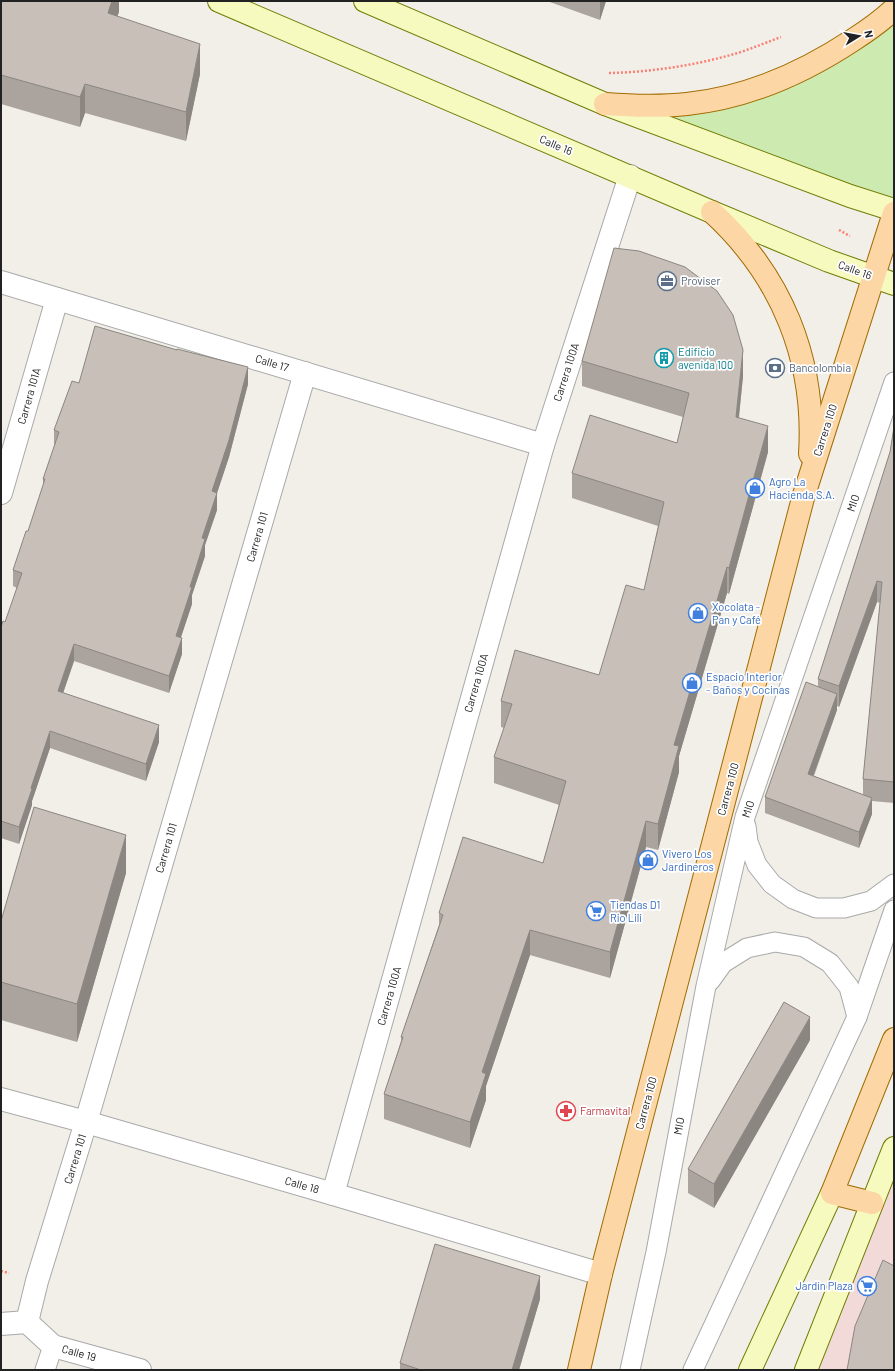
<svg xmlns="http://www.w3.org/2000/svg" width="895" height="1371" font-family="Barlow,sans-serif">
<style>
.commercial{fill:#f2dad9}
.grass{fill:#cdebb0}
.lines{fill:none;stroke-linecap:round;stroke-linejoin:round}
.lane-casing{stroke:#a9a9a9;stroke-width:21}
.street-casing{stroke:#a9a9a9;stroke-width:24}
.secondary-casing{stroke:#707d05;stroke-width:24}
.primary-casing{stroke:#a06b00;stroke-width:24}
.path{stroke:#fa8072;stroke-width:2.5;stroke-dasharray:2 2;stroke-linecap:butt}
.lane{stroke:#fff;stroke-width:19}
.street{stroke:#fff;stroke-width:22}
.secondary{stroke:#f7fabf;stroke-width:22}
.primary{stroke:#fcd6a4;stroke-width:22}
.wall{fill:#aba49e;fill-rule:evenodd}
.shaded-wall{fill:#8b8681}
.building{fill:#c7bfb8;stroke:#8b8681}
.labels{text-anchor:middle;stroke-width:3.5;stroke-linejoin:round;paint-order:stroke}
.street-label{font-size:11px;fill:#222;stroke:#fff}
.service-label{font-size:11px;fill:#4e5e75;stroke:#fff;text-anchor:start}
.culture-label{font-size:11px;fill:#0d838f;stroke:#fff;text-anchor:start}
.shop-label{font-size:11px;fill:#366cbe;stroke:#fff;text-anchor:start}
.health-label{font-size:11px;fill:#be3a42;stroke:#fff;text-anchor:start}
</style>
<rect width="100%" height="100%" fill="#f2efe9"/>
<polygon class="commercial" points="894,1148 894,1370 806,1370"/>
<polygon class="grass" points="894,9 894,210 605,104 732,96"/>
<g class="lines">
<defs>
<g id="lane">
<polyline points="746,826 748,842 757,865 772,884 793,899 816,908 844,908 871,901 894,884"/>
<polyline points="710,981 723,963 747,948 775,942 804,947 830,963 849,987 857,1017"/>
<polyline points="45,1370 53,1346"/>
<polyline points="630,1370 656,1252 706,986 745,817 894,382"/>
<polyline points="693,1370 857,1017 894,910"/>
</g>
<g id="street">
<polyline points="1,282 543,445"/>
<polyline points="1,493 57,299"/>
<polyline points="1,1099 86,1122 333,1194 601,1274"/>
<polyline points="333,1194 543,445 630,176"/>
<polyline points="27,1322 37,1281 86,1122 305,373"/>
<polyline points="1,1324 27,1322 53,1346 140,1370"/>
</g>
<g id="secondary">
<polyline points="219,1 712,212 829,261 894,284"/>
<polyline points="365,1 605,104 850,196 894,210"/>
<polyline points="750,1370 832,1193"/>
<polyline points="806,1370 894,1148"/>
</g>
<g id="primary">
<path d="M605 104C632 106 659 107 687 104 746 98 803 73 853 40 867 31 881 21 894 9"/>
<path d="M712 212C782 276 816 360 810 454"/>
<polyline points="872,1203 832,1193 894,1039"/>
<polyline points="579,1370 601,1274 803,498 894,213"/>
</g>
</defs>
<use href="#lane" class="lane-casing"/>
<use href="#street" class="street-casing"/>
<use href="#secondary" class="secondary-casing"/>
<use href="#primary" class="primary-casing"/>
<g class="path">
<path d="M609 73C653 72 698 65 741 52 755 47 768 42 781 37"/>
<polyline points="839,230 850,236"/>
<polyline points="1,1271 9,1273"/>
</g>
<use href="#lane" class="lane"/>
<use href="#street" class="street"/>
<use href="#secondary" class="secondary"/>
<use href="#primary" class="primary"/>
</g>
<g class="wall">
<polygon points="1,1 119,1 119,12 117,16 200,74 186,141 85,113 80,127 1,104"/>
<polygon points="547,1 606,1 600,20"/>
<polygon points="582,361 743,376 739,418 768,452 729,594 727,593 679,756 679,772 658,850 646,847 610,978 530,955 486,1086 486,1100 470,1148 384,1119 384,1094 401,1041 401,1037 439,925 439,913 543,863 559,805 494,783 494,757 504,728 501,727 501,701 599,675 644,590 658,526 572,498 572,473 677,443 683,417 582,386"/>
<polygon points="79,383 248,384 229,457 217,493 217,510 205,545 205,556 192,595 192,604 181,637 182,654 169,693 74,661 63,693 159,742 146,781 50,748 32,801 32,805 19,844 1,838 1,627 5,622 17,588 13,586 13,570 28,531 43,486 43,479 54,447 54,430"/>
<path d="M894 427V803L872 801V814L859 848 765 813V797L818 686V679L890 452ZM877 602 880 603 863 779V795L814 776 837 710V706L839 707Z"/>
<polygon points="126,873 77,1042 1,1020 1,921"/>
<polygon points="810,1040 714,1208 688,1193 688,1169"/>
<polygon points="540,1299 519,1370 400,1370 400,1363"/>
</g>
<g class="shaded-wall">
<polygon points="112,1 119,1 119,12 108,42 108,13"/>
<polygon points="600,1 606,1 600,20"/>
<polygon points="200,44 200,74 186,141 186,112"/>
<polygon points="85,84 85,113 80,127 80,97"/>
<polygon points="743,350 743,376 736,443 736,417"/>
<polygon points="248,367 248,384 229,457 212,508 212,491"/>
<polygon points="768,426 768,452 729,594 729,568"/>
<polygon points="217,493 217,510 205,545 205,556 192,595 192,604 176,652 176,636 202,538"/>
<polygon points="727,567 727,593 679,756 679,772 658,850 658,824 674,745"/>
<polygon points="877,581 877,602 839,707 839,686"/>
<polygon points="182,638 182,654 169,693 169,676"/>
<polygon points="74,644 74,661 58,708 58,691"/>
<polygon points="837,694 837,710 808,790 808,774"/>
<polygon points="159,725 159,742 146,781 146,764"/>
<polygon points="50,731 50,748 32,801 32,805 19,844 19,827 31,788"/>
<polygon points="872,798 872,814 859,848 859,832"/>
<polygon points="646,821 646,847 610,978 610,952"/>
<polygon points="126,835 126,873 77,1042 77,1004"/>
<polygon points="530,930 530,955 486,1086 486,1100 470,1148 470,1122 482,1072"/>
<polygon points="810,1017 810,1040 714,1208 714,1184"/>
<polygon points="540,1276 540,1299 519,1370 512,1370"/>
</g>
<g class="building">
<polygon points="1,1 112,1 108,13 200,44 186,112 85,84 80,97 1,75"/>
<polygon points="614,248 639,251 685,267 717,291 733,315 743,350 736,417 768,426 729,568 727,567 674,745 679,746 658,824 646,821 610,952 530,930 482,1072 486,1074 470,1122 384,1094 403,1037 401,1037 443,915 439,913 463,837 543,863 566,781 494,757 512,704 501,701 515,650 599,675 626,585 644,590 664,502 572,473 590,415 677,443 689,393 582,361"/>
<polygon points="95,326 177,350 177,349 248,367 229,440 212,491 217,493 202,538 205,539 190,587 192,587 176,636 182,638 169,676 74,644 58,691 159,725 146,764 50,731 31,788 32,789 19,827 1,821 1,627 3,621 5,622 22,573 13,570 26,531 28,531 45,479 43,479 59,432 54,430 72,381 79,383"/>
<polygon points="894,427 894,782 863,779 882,582 877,581 839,686 818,679 890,452"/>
<polygon points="806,682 837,694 808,774 872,798 859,832 765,797"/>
<polygon points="34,807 126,835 77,1004 1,982 1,921"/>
<polygon points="784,1002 810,1017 714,1184 688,1169"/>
<polygon points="435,1244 540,1276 512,1370 421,1370 400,1363"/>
<polygon points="883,1260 894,1266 894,1370 847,1370 855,1326"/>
</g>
<defs>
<symbol id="office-ring" viewBox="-11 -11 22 22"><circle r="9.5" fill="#fff" stroke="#5c6f8a" stroke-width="1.5"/><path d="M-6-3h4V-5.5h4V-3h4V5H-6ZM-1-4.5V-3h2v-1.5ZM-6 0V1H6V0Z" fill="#5c6f8a"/></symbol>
<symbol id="building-ring" viewBox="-11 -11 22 22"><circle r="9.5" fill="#fff" stroke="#0f9aa8" stroke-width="1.5"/><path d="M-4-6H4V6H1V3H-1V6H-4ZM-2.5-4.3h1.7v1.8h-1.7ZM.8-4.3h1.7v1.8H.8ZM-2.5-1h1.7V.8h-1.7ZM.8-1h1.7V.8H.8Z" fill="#0f9aa8"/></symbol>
<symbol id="bank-ring" viewBox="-11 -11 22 22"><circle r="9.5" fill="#fff" stroke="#5c6f8a" stroke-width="1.5"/><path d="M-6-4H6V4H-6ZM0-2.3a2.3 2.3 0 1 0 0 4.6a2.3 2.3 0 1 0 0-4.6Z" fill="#5c6f8a"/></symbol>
<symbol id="shop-ring" viewBox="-11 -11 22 22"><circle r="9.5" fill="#fff" stroke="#3f7fe0" stroke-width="1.5"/><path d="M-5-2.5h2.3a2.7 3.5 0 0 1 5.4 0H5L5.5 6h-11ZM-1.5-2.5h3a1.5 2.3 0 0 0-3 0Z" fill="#3f7fe0"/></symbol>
<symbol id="supermarket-ring" viewBox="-11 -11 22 22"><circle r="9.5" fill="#fff" stroke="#3f7fe0" stroke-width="1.5"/><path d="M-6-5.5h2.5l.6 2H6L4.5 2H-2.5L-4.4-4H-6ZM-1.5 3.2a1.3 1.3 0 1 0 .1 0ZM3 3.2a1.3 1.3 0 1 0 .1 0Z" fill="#3f7fe0"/></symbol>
<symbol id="pharmacy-ring" viewBox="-11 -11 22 22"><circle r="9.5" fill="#fff" stroke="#e0444e" stroke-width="1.5"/><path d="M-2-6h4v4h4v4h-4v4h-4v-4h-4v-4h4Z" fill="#e0444e"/></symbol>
</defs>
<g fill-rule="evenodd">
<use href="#office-ring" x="656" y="270" width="22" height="22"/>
<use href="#building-ring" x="653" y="347" width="22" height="22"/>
<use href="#bank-ring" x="764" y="357" width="22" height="22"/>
<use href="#shop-ring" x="744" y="477" width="22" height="22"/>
<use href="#shop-ring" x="687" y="602" width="22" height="22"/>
<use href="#shop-ring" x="681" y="672" width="22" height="22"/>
<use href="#shop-ring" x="637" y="849" width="22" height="22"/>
<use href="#supermarket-ring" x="585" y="900" width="22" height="22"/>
<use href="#pharmacy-ring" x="555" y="1100" width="22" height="22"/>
<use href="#supermarket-ring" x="856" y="1275" width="22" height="22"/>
</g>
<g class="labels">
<g class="street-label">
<text transform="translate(556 145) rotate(23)" y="4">Calle 16</text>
<text transform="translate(855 270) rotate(20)" y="4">Calle 16</text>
<text transform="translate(272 363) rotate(17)" y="4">Calle 17</text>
<text transform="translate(566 372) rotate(-72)" y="4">Carrera 100A</text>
<text transform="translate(29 396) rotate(-74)" y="4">Carrera 101A</text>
<text transform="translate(825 430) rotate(-72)" y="4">Carrera 100</text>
<text transform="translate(853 503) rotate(-71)" y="4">MIO</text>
<text transform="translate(257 537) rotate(-74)" y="4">Carrera 101</text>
<text transform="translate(476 683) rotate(-74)" y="4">Carrera 100A</text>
<text transform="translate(728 789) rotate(-75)" y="4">Carrera 100</text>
<text transform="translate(748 809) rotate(-72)" y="4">MIO</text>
<text transform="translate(166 848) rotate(-74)" y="4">Carrera 101</text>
<text transform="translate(389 996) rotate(-74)" y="4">Carrera 100A</text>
<text transform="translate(646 1103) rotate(-75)" y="4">Carrera 100</text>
<text transform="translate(679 1126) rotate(-79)" y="4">MIO</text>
<text transform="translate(75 1159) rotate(-73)" y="4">Carrera 101</text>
<text transform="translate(302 1185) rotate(16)" y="4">Calle 18</text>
<text transform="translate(79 1353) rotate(15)" y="4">Calle 19</text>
</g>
<g class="service-label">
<text x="681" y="285">Proviser</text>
<text x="789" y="372">Bancolombia</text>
</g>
<g class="culture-label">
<text x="678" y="356">Edificio<tspan x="678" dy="13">avenida 100</tspan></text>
</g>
<g class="shop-label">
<text x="769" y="486">Agro La<tspan x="769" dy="13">Hacienda S.A.</tspan></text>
<text x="712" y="611">Xocolata -<tspan x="712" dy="13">Pan y Café</tspan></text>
<text x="706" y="681">Espacio Interior<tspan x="706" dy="13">- Baños y Cocinas</tspan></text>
<text x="662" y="858">Vivero Los<tspan x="662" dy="13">Jardineros</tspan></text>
<text x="610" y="909">Tiendas D1<tspan x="610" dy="13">Rio Lili</tspan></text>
<text x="853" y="1290" text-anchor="end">Jardín Plaza</text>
</g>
<g class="health-label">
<text x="580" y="1115">Farmavital</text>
</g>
</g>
<rect width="895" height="1371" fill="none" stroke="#222222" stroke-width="4"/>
<g transform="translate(859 36) rotate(79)" stroke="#ffffff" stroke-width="3" paint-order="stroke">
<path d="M0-3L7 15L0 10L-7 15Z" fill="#222222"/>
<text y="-6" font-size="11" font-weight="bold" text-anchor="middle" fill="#222222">N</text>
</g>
</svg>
